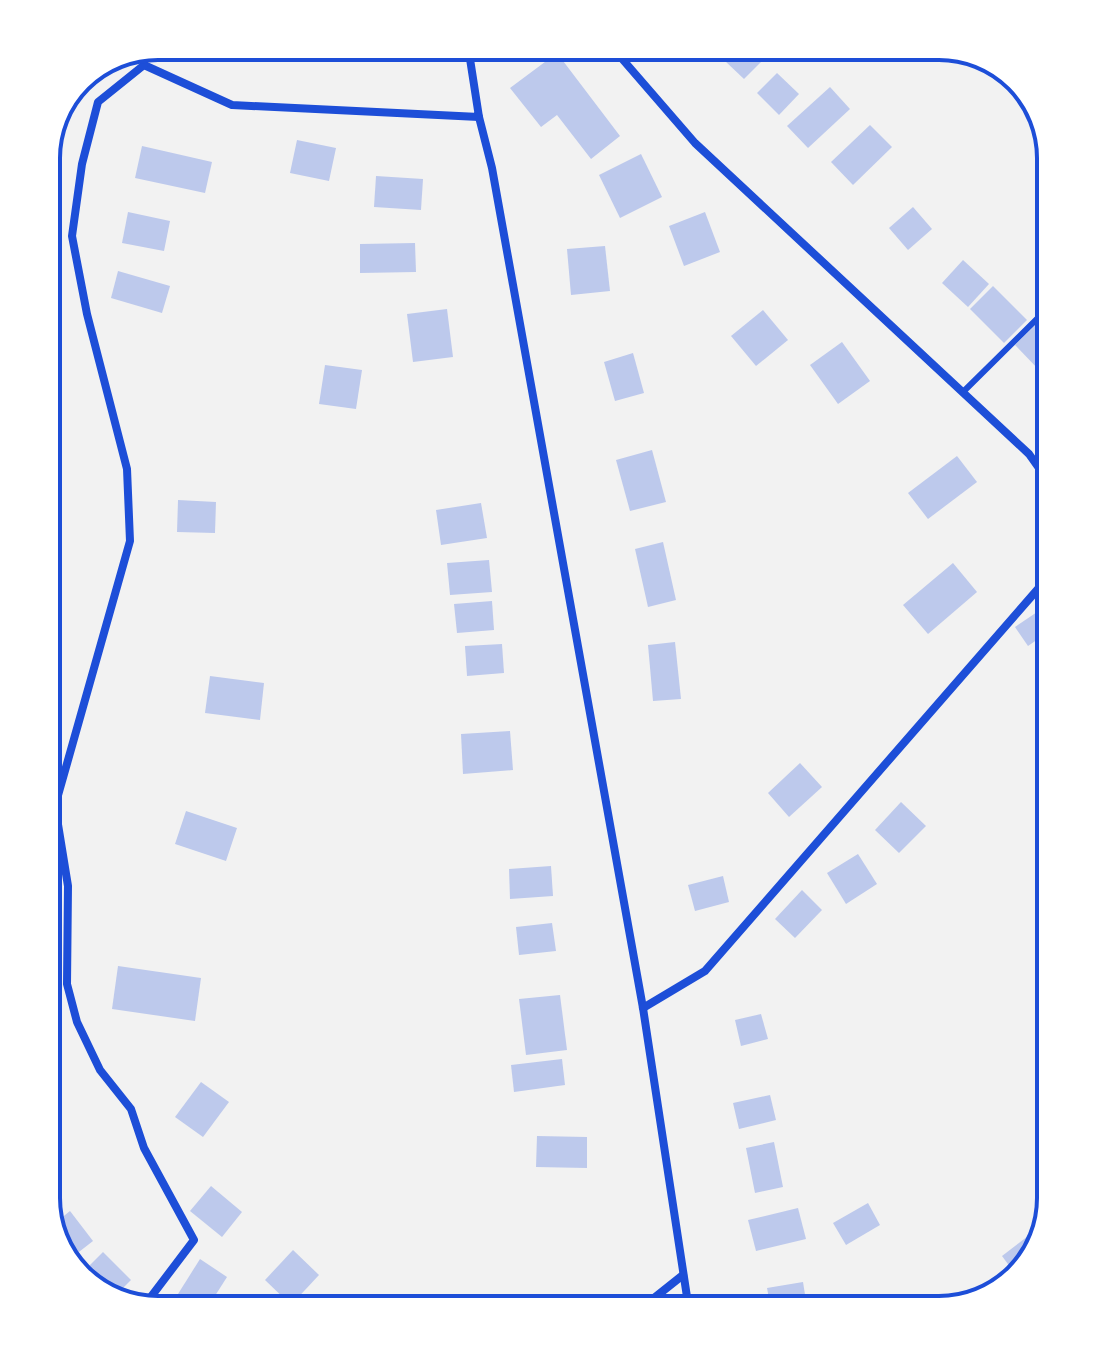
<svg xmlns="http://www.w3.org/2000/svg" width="1097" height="1356" font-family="Montserrat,sans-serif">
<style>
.building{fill:#bdc9ec}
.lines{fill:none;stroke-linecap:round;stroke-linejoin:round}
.service{stroke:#1d4ed8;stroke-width:6}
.minor{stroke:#1d4ed8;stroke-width:8}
.rim{fill:none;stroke:#1d4ed8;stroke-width:4}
</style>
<rect width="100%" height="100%" fill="#f2f2f2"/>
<g class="building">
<polygon points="739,46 761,46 769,54 744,79 725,61"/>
<polygon points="557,53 620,136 591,159 557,115 541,127 510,88"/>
<polygon points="777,73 799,94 779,115 757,93"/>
<polygon points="830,87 850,109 808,148 787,126"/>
<polygon points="870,125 892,147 853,185 831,162"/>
<polygon points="297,140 336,148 329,181 290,173"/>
<polygon points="142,146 212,162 205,193 135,178"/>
<polygon points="641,154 662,197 620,218 599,175"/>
<polygon points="376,176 423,179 421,210 374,207"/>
<polygon points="913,207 932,229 908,250 889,228"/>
<polygon points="128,212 170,221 164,251 122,243"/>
<polygon points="705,212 720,252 684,266 669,226"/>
<polygon points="415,243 416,272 360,273 360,244"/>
<polygon points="605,246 610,291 571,295 567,249"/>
<polygon points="963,260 989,284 968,307 942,283"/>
<polygon points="118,271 170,286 162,313 111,298"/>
<polygon points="993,286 1027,320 1004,343 970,309"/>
<polygon points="447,309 453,357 413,362 407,314"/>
<polygon points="763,310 788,340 756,366 731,336"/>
<polygon points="1051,310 1051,361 1040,371 1015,345"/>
<polygon points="842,342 870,381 838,404 810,365"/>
<polygon points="633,353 644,393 615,401 604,362"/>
<polygon points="325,365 362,370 356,409 319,404"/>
<polygon points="46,389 55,389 57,445 46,445"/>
<polygon points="652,450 666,502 630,511 616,460"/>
<polygon points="957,456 977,482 928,519 908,493"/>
<polygon points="46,499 58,499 56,532 46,532"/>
<polygon points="178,500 216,502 215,533 177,532"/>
<polygon points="481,503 487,538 441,545 436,510"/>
<polygon points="663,542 676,600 648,607 635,549"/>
<polygon points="489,560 492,592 450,595 447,563"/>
<polygon points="953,563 977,592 928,634 903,605"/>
<polygon points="46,577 60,579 56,615 46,614"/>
<polygon points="492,601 494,630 457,633 454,604"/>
<polygon points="1046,606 1051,613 1051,630 1028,646 1015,627"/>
<polygon points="675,642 681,699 653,701 648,645"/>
<polygon points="502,644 504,673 467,676 465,646"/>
<polygon points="210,676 264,683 260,720 205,713"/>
<polygon points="510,731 513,770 463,774 461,734"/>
<polygon points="800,763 822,787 789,817 768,793"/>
<polygon points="901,802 926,826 899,853 875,830"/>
<polygon points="186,811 237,828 226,861 175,844"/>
<polygon points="858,854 877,884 846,904 827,873"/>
<polygon points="551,866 553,896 510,899 509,869"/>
<polygon points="723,876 729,902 695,911 688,885"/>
<polygon points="802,890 822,910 795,938 775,919"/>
<polygon points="552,923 556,951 519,955 516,927"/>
<polygon points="118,966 201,978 195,1021 112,1009"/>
<polygon points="560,995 567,1050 526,1055 519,999"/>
<polygon points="761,1014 768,1039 741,1046 735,1020"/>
<polygon points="562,1059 565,1085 514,1092 511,1065"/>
<polygon points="201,1082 229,1102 203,1137 175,1117"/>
<polygon points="770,1095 776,1120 739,1129 733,1103"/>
<polygon points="537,1136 587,1137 587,1168 536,1167"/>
<polygon points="774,1142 783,1187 755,1193 746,1148"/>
<polygon points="211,1186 242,1212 222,1237 190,1211"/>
<polygon points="868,1203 880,1225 846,1245 833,1223"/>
<polygon points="798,1208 806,1239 756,1251 748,1220"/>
<polygon points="70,1211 93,1241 66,1262 54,1224"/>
<polygon points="1045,1223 1039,1248 1016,1275 1002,1256"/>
<polygon points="293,1250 319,1275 291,1305 265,1280"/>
<polygon points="103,1252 131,1280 113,1298 102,1295 80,1275"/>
<polygon points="200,1259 227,1277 206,1310 178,1294"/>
<polygon points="803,1282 807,1307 771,1310 767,1288"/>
</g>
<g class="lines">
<polyline class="service" points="963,392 1051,305"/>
<g class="minor">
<polyline points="611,46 695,143 1029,454 1051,485"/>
<polyline points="143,52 144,65"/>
<polyline points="144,65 232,105 479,117 468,46"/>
<polyline points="479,117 492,168 643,1008 689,1310"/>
<polyline points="46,800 55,806 68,886 67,984 77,1022 100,1070 131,1109 144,1148 194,1240 144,1306"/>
<polyline points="55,806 130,541 127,469 87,314 72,236 82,164 98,102 144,65"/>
<polyline points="643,1008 705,971 1051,574"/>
<polyline points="639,1310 683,1275"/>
</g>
</g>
<path d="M0 0H1097V1356H0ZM158 60H939A98 98 0 0 1 1037 158V1198A98 98 0 0 1 939 1296H158A98 98 0 0 1 60 1198V158A98 98 0 0 1 158 60Z" fill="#fff" fill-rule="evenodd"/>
<path class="rim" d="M158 60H939A98 98 0 0 1 1037 158V1198A98 98 0 0 1 939 1296H158A98 98 0 0 1 60 1198V158A98 98 0 0 1 158 60Z"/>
</svg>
